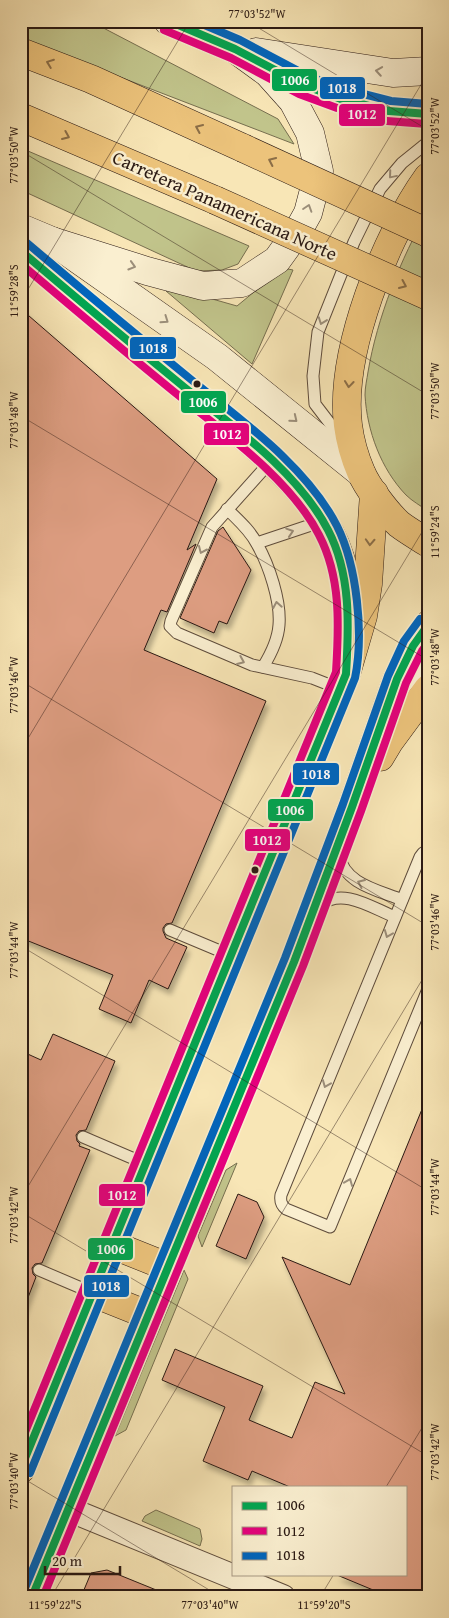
<svg xmlns="http://www.w3.org/2000/svg" width="449" height="1618" font-family="'Gentium Book Plus',serif">
<style>
.green{fill:#c1c48b;stroke:#766e4f}
.building{fill:#dd9d81;stroke:#2a1913;filter:url(#shadow)}
.lines{fill:none;stroke-linecap:round;stroke-linejoin:round}
.lane-casing{stroke:#5e4c3c;stroke-width:13}
.street-casing{stroke:#5e4c3c;stroke-width:26}
.secondary-casing{stroke:#2a1913;stroke-width:29}
.primary-casing{stroke:#2a1913;stroke-width:29}
.highway-casing{stroke:#2a1913;stroke-width:29}
.lane{stroke:#faefd0;stroke-width:11}
.street{stroke:#faefd0;stroke-width:24}
.secondary{stroke:#faefd0;stroke-width:28}
.primary{stroke:#ecc37b;stroke-width:28}
.highway{stroke:#ecc37b;stroke-width:28}
.highway-bridge-casing{stroke:#2a1913;stroke-width:29;stroke-linecap:butt}
.highway-bridge{stroke:#ecc37b;stroke-width:28}
.bus-1-casing{stroke:#faefd0;stroke-width:11}
.bus-2-casing{stroke:#faefd0;stroke-width:11}
.bus-3-casing{stroke:#faefd0;stroke-width:11}
.bus-1{stroke:#00a651;stroke-width:8}
.bus-2{stroke:#e5007d;stroke-width:8}
.bus-3{stroke:#0065bd;stroke-width:8}
.oneway{stroke:#8b6e47}
.oneway2{stroke:#9c8f7b}
.ticks{fill:none;stroke:#2a1913;stroke-width:1;stroke-opacity:0.45}
.bus-dot{fill:#2a1913;stroke:#faefd0;stroke-width:2}
.labels{text-anchor:middle;stroke-width:5;stroke-linejoin:round;paint-order:stroke}
.street-label{font-size:19px;fill:#2a1913;stroke:#faefd0}
.line-badge{stroke:#faefd0;stroke-width:2}
.badge-label{font-size:14px;text-anchor:middle;font-weight:bold;fill:#fff}
.neatline{fill:none;stroke:#2a1913;stroke-width:2}
.ticks-label{font-size:12px;text-anchor:middle;fill:#2a1913}
</style>
<defs>
<filter id="shadow"><feDropShadow dx="3" dy="5.5" stdDeviation="2.5" flood-color="#0004"/></filter>
</defs>
<rect width="100%" height="100%" fill="#f8e6b6"/>
<filter id="stains"><feTurbulence type="fractalNoise" baseFrequency=".004" numOctaves="4"/><feColorMatrix values="0 0 0 0 .2 0 0 0 0 .09 0 0 0 0 .02 0 0 0 .5 -.17"/></filter>
<radialGradient id="worn" r=".72"><stop offset=".6" stop-color="#630" stop-opacity="0"/><stop offset="1" stop-color="#630" stop-opacity=".3"/></radialGradient>
<g class="green">
<polygon points="21,21 90,21 278,119 294,144 21,39"/>
<polygon points="21,148 249,246 238,264 222,270 196,271 21,190"/>
<path d="M428 211V511C421 506 412 501 406 495 381 469 367 431 365 395 365 387 367 379 368 372 377 318 401 258 428 211Z"/>
<polygon points="283,268 293,270 252,364 166,291 170,287 237,306"/>
<polygon points="237,1163 202,1247 198,1236 226,1170"/>
<polygon points="184,1270 188,1279 126,1430 115,1436"/>
<polygon points="156,1510 200,1529 202,1539 200,1546 142,1521 145,1516"/>
</g>
<g class="building">
<polygon points="21,309 217,479 187,550 196,544 167,612 161,610 144,650 266,701 172,923 166,924 163,928 163,931 166,938 187,947 168,989 149,980 131,1023 99,1009 113,975 21,938"/>
<polygon points="223,527 251,570 227,624 219,621 214,633 180,618 218,531"/>
<polygon points="53,1034 115,1061 86,1130 79,1131 76,1135 77,1141 80,1144 79,1146 90,1150 42,1263 35,1264 32,1268 33,1274 36,1277 22,1313 21,1051 41,1060"/>
<polygon points="427,1097 428,1597 390,1597 337,1575 405,1574 405,1487 290,1487 252,1471 248,1480 203,1461 225,1407 162,1380 175,1349 263,1386 249,1420 292,1438 315,1382 345,1394 282,1257 350,1285"/>
<polygon points="238,1194 257,1202 264,1217 246,1259 216,1246"/>
<polygon points="107,1570 171,1596 171,1597 81,1597 91,1573"/>
</g>
<g class="lines">
<defs>
<g id="lane">
<polyline points="344,442 315,404 313,376 318,332 354,242 380,189 402,163 428,142"/>
<polyline points="271,461 212,527 171,621 170,626 177,633 252,665 312,678 340,689"/>
<path d="M227 509C238 520 250 530 257 544 269 565 281 601 279 625 278 640 271 654 263 667"/>
<polyline points="257,543 323,521"/>
<polyline points="404,689 428,661"/>
<path d="M428 850 423 853 420 857 281 1195C280 1201 281 1205 286 1209L330 1227 428 989"/>
<path d="M339 855C344 884 378 890 402 900"/>
<path d="M320 905C343 887 372 908 395 917"/>
<polyline points="170,930 232,956"/>
<polyline points="83,1137 146,1164"/>
<polyline points="39,1270 93,1293"/>
</g>
<polyline id="street" points="68,1509 283,1597"/>
<g id="secondary">
<polyline points="168,21 235,49 304,85 341,99 389,111 428,114"/>
<polyline points="256,52 393,73 428,71"/>
<polyline points="21,228 52,241 217,357 361,473"/>
<polyline points="52,241 147,271 203,286 242,283 277,260 298,231 308,213 319,171 310,133 293,101 268,73 235,49"/>
</g>
<g id="primary">
<path d="M428 177C386 235 339 352 348 425 350 441 355 458 361 472 367 487 387 513 399 524 408 531 419 537 428 543"/>
<path d="M21 251C76 298 131 344 187 390 234 428 290 469 323 521 343 551 351 594 349 630"/>
<polyline points="380,757 389,742 428,689"/>
<polyline points="113,1245 168,1267"/>
<polyline points="93,1293 148,1315"/>
<polyline points="21,1469 346,674 363,616 368,584 374,493"/>
<polyline points="32,1597 294,962 352,807 397,679 413,646 428,625"/>
</g>
<g id="highway">
<polyline points="21,52 91,79 243,148"/>
<polyline points="21,117 215,200"/>
</g>
</defs>
<use href="#lane" class="lane-casing"/>
<use href="#street" class="street-casing"/>
<use href="#secondary" class="secondary-casing"/>
<use href="#primary" class="primary-casing"/>
<use href="#highway" class="highway-casing"/>
<use href="#lane" class="lane"/>
<use href="#street" class="street"/>
<use href="#secondary" class="secondary"/>
<use href="#primary" class="primary"/>
<use href="#highway" class="highway"/>
<defs>
<g id="highway-bridge">
<polyline points="243,148 428,233"/>
<polyline points="215,200 428,296"/>
</g>
</defs>
<use href="#highway-bridge" class="highway-bridge-casing"/>
<use href="#highway-bridge" class="highway-bridge"/>
<defs>
<g id="bus-1">
<polyline points="169,21 235,49 304,85 341,99 389,111 428,114"/>
<path d="M21 251C75 297 129 342 184 387 234 427 298 472 328 530 351 574 349 625 346 674L21 1468"/>
<polyline points="32,1597 294,962 352,807 397,679 413,646 428,625"/>
</g>
<g id="bus-2">
<polyline points="164,30 231,58 299,94 337,108 387,121 427,124"/>
<path d="M21 264C73 308 125 352 178 395 225 433 291 480 319 535 341 577 339 625 336 672L21 1442"/>
<polyline points="43,1597 303,966 361,811 406,683 422,651 428,643"/>
</g>
<g id="bus-3">
<polyline points="195,21 240,40 308,76 344,89 391,101 428,104"/>
<path d="M27 243C80 288 134 333 188 377 239 419 306 465 337 526 357 566 364 634 355 678L30 1473"/>
<polyline points="23,1593 285,958 343,804 388,676 404,641 420,619"/>
</g>
</defs>
<use href="#bus-1" class="bus-1-casing"/>
<use href="#bus-2" class="bus-2-casing"/>
<use href="#bus-3" class="bus-3-casing"/>
<use href="#bus-1" class="bus-1"/>
<use href="#bus-2" class="bus-2"/>
<use href="#bus-3" class="bus-3"/>
</g>
<defs><path id="oneway-chevron" d="M-2-3.5L2.5 0L-2 3.5" fill="none" stroke-width="1.6" stroke-linecap="round" stroke-linejoin="round" transform="scale(1.25)"/></defs>
<g class="oneway">
<use href="#oneway-chevron" transform="translate(50 63) rotate(-159)"/>
<use href="#oneway-chevron" transform="translate(199 128) rotate(-156)"/>
<use href="#oneway-chevron" transform="translate(66 136) rotate(23)"/>
<use href="#oneway-chevron" transform="translate(272 161) rotate(-155)"/>
<use href="#oneway-chevron" transform="translate(403 285) rotate(24)"/>
<use href="#oneway-chevron" transform="translate(349 384) rotate(96)"/>
<use href="#oneway-chevron" transform="translate(370 542) rotate(93)"/>
</g>
<g class="oneway2">
<use href="#oneway-chevron" transform="translate(379 71) rotate(-171)"/>
<use href="#oneway-chevron" transform="translate(392 175) rotate(130)"/>
<use href="#oneway-chevron" transform="translate(308 208) rotate(-72)"/>
<use href="#oneway-chevron" transform="translate(132 266) rotate(17)"/>
<use href="#oneway-chevron" transform="translate(165 320) rotate(35)"/>
<use href="#oneway-chevron" transform="translate(322 321) rotate(110)"/>
<use href="#oneway-chevron" transform="translate(294 419) rotate(39)"/>
<use href="#oneway-chevron" transform="translate(290 532) rotate(-18)"/>
<use href="#oneway-chevron" transform="translate(202 550) rotate(114)"/>
<use href="#oneway-chevron" transform="translate(277 605) rotate(-100)"/>
<use href="#oneway-chevron" transform="translate(241 661) rotate(23)"/>
<use href="#oneway-chevron" transform="translate(361 883) rotate(-156)"/>
<use href="#oneway-chevron" transform="translate(388 934) rotate(112)"/>
<use href="#oneway-chevron" transform="translate(326 1084) rotate(112)"/>
<use href="#oneway-chevron" transform="translate(349 1182) rotate(-68)"/>
</g>
<path class="ticks" d="M247 21 428 130M21 151 428 395M21 301 190 21M21 416 428 660M21 681 428 926M21 750 428 73M21 946 428 1191M21 1198 428 522M21 1212 428 1456M21 1477 221 1597M386 1487 428 1418M51 1597 428 970M320 1597 334 1574"/>
<g class="bus-dot">
<circle cx="197" cy="384" r="4.5"/>
<circle cx="255" cy="870" r="4.5"/>
</g>
<g class="labels">
<g class="street-label">
<text transform="translate(225 205) rotate(24)" y="7">Carretera Panamericana Norte</text>
</g>
</g>
<g class="line-badge">
<rect x="271" y="68" width="47" height="24" rx="5" fill="#00a651"/>
<rect x="319" y="76" width="47" height="24" rx="5" fill="#0065bd"/>
<rect x="338" y="103" width="48" height="24" rx="5" fill="#e5007d"/>
<rect x="129" y="336" width="48" height="24" rx="5" fill="#0065bd"/>
<rect x="180" y="390" width="47" height="24" rx="5" fill="#00a651"/>
<rect x="203" y="422" width="47" height="24" rx="5" fill="#e5007d"/>
<rect x="292" y="762" width="48" height="24" rx="5" fill="#0065bd"/>
<rect x="267" y="798" width="47" height="24" rx="5" fill="#00a651"/>
<rect x="244" y="828" width="47" height="24" rx="5" fill="#e5007d"/>
<rect x="98" y="1183" width="48" height="24" rx="5" fill="#e5007d"/>
<rect x="87" y="1237" width="47" height="24" rx="5" fill="#00a651"/>
<rect x="83" y="1274" width="47" height="24" rx="5" fill="#0065bd"/>
</g>
<g class="badge-label">
<text x="295" y="85">1006</text>
<text x="342" y="93">1018</text>
<text x="362" y="119">1012</text>
<text x="153" y="353">1018</text>
<text x="203" y="407">1006</text>
<text x="227" y="439">1012</text>
<text x="316" y="779">1018</text>
<text x="290" y="815">1006</text>
<text x="267" y="845">1012</text>
<text x="122" y="1200">1012</text>
<text x="111" y="1254">1006</text>
<text x="106" y="1291">1018</text>
</g>
<rect width="449" height="1618" fill="none" stroke="#f8e6b6" stroke-width="55"/>
<rect x="232" y="1486" width="175" height="90" fill="#faefd0" stroke="#a79984"/>
<rect x="242" y="1502" width="25" height="8" fill="#00a651" stroke="#a79984"/>
<text x="276" y="1510" font-size="15" fill="#2a1913">1006</text>
<rect x="242" y="1527" width="25" height="8" fill="#e5007d" stroke="#a79984"/>
<text x="276" y="1536" font-size="15" fill="#2a1913">1012</text>
<rect x="242" y="1552" width="25" height="8" fill="#0065bd" stroke="#a79984"/>
<text x="276" y="1560" font-size="15" fill="#2a1913">1018</text>
<path d="M45 1566v8h75v-8" fill="none" stroke="#2a1913" stroke-width="2.5"/>
<text x="52" y="1566" font-size="15" fill="#2a1913" stroke="#faefd0" stroke-width="4" paint-order="stroke">20 m</text>
<rect x="28" y="28" width="394" height="1562" class="neatline"/>
<g class="ticks-label">
<text x="257" y="18">77°03'52"W</text>
<text transform="translate(435 126) rotate(-90)" y="4">77°03'52"W</text>
<text transform="translate(14 155) rotate(-90)" y="4">77°03'50"W</text>
<text transform="translate(14 291) rotate(-90)" y="4">11°59'28"S</text>
<text transform="translate(435 391) rotate(-90)" y="4">77°03'50"W</text>
<text transform="translate(14 420) rotate(-90)" y="4">77°03'48"W</text>
<text transform="translate(435 532) rotate(-90)" y="4">11°59'24"S</text>
<text transform="translate(435 657) rotate(-90)" y="4">77°03'48"W</text>
<text transform="translate(14 685) rotate(-90)" y="4">77°03'46"W</text>
<text transform="translate(435 922) rotate(-90)" y="4">77°03'46"W</text>
<text transform="translate(14 950) rotate(-90)" y="4">77°03'44"W</text>
<text transform="translate(435 1187) rotate(-90)" y="4">77°03'44"W</text>
<text transform="translate(14 1215) rotate(-90)" y="4">77°03'42"W</text>
<text transform="translate(435 1452) rotate(-90)" y="4">77°03'42"W</text>
<text transform="translate(14 1481) rotate(-90)" y="4">77°03'40"W</text>
<text x="55" y="1609">11°59'22"S</text>
<text x="210" y="1609">77°03'40"W</text>
<text x="324" y="1609">11°59'20"S</text>
</g>
<rect width="100%" height="100%" filter="url(#stains)"/>
<rect width="100%" height="100%" fill="url(#worn)"/>
</svg>
